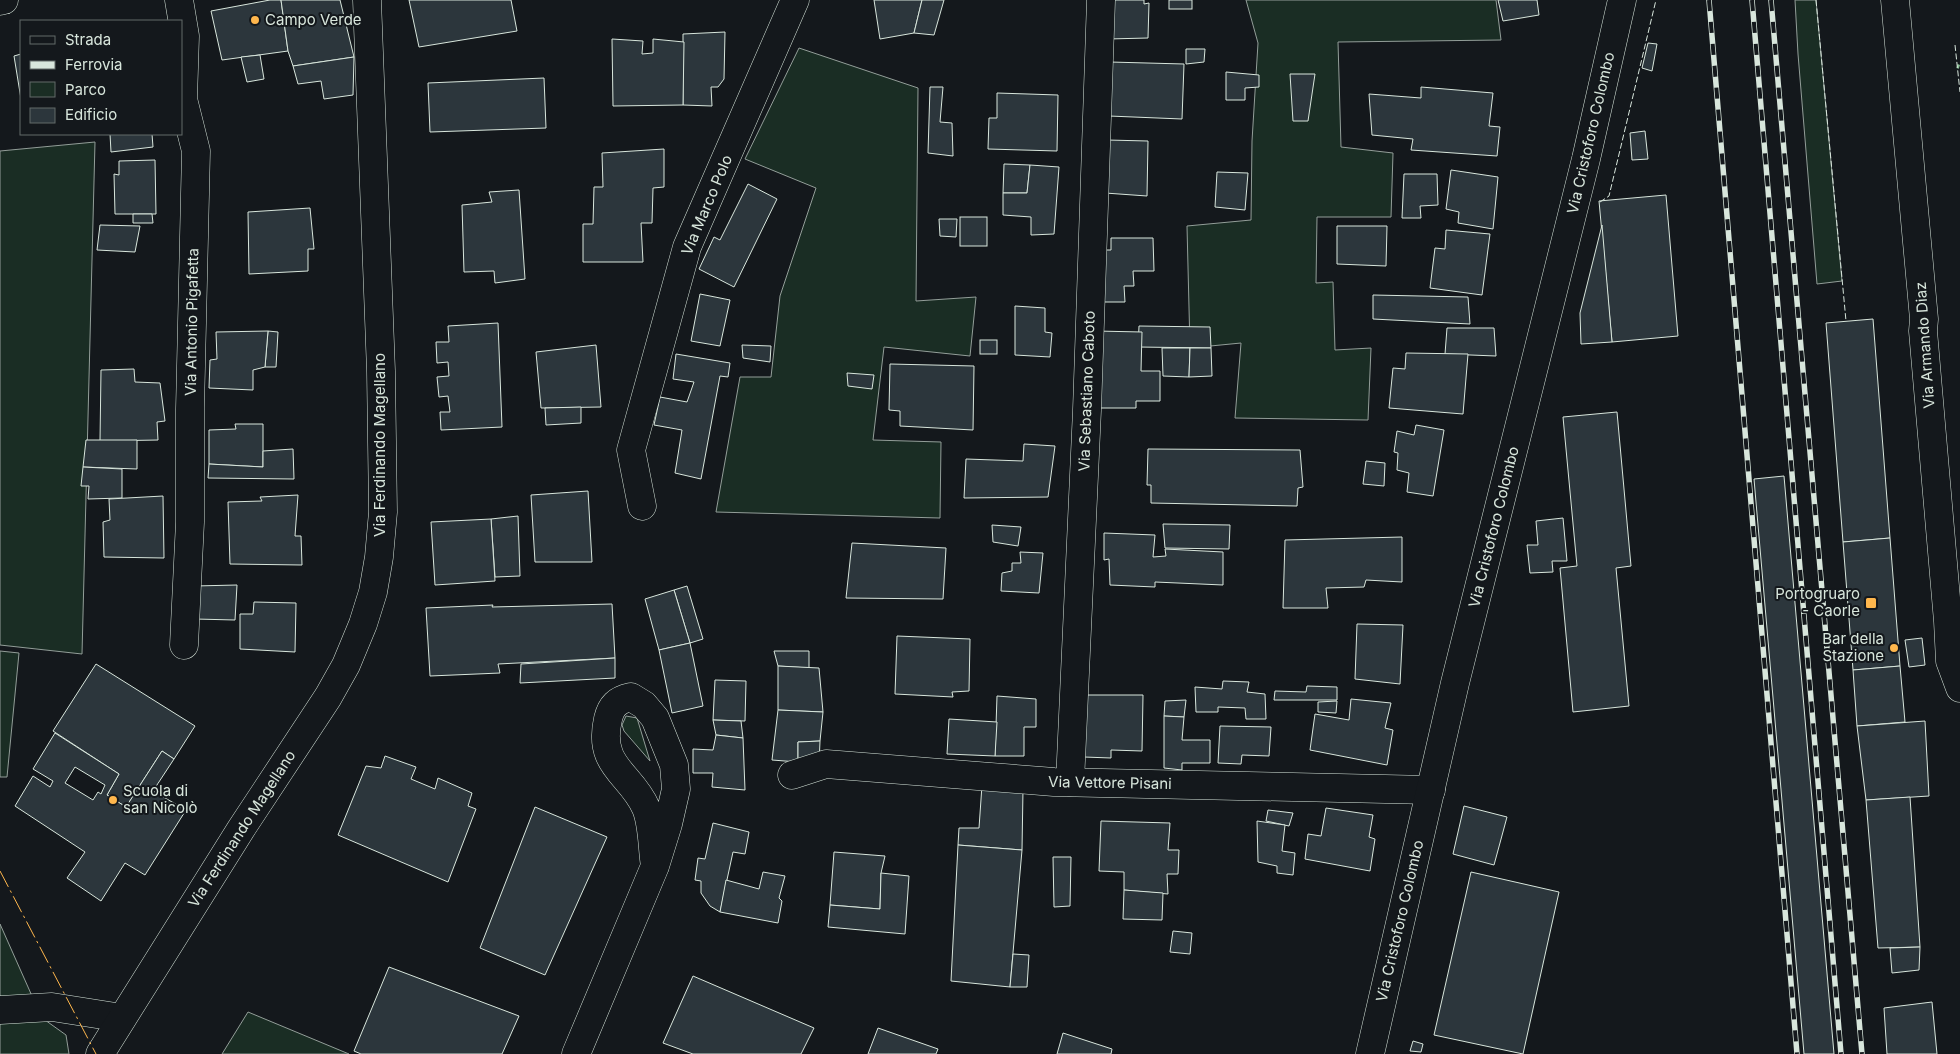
<svg xmlns="http://www.w3.org/2000/svg" width="1960" height="1054" font-family="Inter,sans-serif">
<style>
.green{fill:#1a2d24;stroke:#939e99}
.building{fill:#2c363c;stroke:#d8e6dc;fill-rule:evenodd}
.lines{fill:none;stroke-linecap:round;stroke-linejoin:round}
.minor-casing{stroke:#d8e6dc;stroke-width:29}
.major-casing{stroke:#d8e6dc;stroke-width:29}
.minor{stroke:#14181c;stroke-width:28}
.major{stroke:#14181c;stroke-width:28}
.rail-casing{stroke:#d8e6dc;stroke-width:5.5}
.rail{stroke:#14181c;stroke-width:4;stroke-dasharray:11;stroke-linecap:butt}
.hedge{stroke:#8ac095;stroke-width:4;stroke-dasharray:2.5 4;stroke-linecap:butt}
.fence{stroke:#d8e6dc;stroke-width:1;stroke-dasharray:6 2.5;stroke-linecap:butt}
.power{stroke:#ffb74d;stroke-width:1;stroke-dasharray:18 4 2.5 4;stroke-linecap:butt}
.poi-dot{fill:#ffb74d;stroke:#14181c;stroke-width:2}
.labels{text-anchor:middle;stroke-width:4;stroke-linejoin:round;paint-order:stroke}
.poi-label{font-size:15px;fill:#d8e6dc;stroke:#14181c;text-anchor:start}
.street-label{font-size:15px;fill:#d8e6dc;stroke:#14181c}
</style>
<rect width="100%" height="100%" fill="#14181c"/>
<g class="green">
<polygon points="1246,0 1496,0 1501,40 1338,42 1341,147 1393,153 1391,217 1317,217 1316,283 1333,282 1335,350 1371,348 1368,420 1235,418 1241,343 1190,348 1187,226 1251,220 1252,141 1258,43"/>
<polygon points="1795,0 1816,0 1842,281 1817,284 1798,54"/>
<polygon points="799,48 918,88 916,301 976,297 970,356 884,347 873,440 941,442 940,518 716,512 740,377 771,377 780,296 816,188 745,159"/>
<polygon points="95,142 82,654 0,645 0,151"/>
<polygon points="0,651 19,653 7,777 0,777"/>
<polygon points="626,716 637,718 650,761 624,731 622,725"/>
<polygon points="0,924 32,996 0,998"/>
<polygon points="248,1012 349,1054 222,1054"/>
<polygon points="38,1015 66,1035 69,1054 0,1054 0,1019"/>
</g>
<g class="building">
<polygon points="270,0 281,0 288,51 222,60 211,11"/>
<polygon points="281,0 340,0 354,57 293,66 288,51"/>
<polygon points="409,0 511,0 517,31 419,47"/>
<polygon points="874,0 922,0 914,33 880,39"/>
<polygon points="922,0 944,0 934,35 914,33"/>
<polygon points="1109,0 1144,0 1144,4 1149,3 1148,38 1108,39"/>
<rect x="1169" y="0" width="23" height="9"/>
<polygon points="1498,0 1537,0 1539,15 1503,21"/>
<polygon points="725,32 724,79 718,87 711,87 712,106 683,105 683,34"/>
<polygon points="612,39 643,41 642,54 653,53 653,39 684,42 683,105 613,106"/>
<polygon points="1648,43 1657,44 1652,71 1642,68"/>
<polygon points="1186,49 1205,49 1204,62 1186,64"/>
<polygon points="21,54 21,99 14,56"/>
<polygon points="260,55 264,79 247,82 241,57"/>
<polygon points="354,57 353,95 324,99 321,81 298,84 293,66"/>
<polygon points="1110,62 1184,64 1182,119 1109,116"/>
<polygon points="1226,72 1259,75 1259,87 1245,88 1245,100 1226,100"/>
<polygon points="1290,74 1315,74 1308,121 1293,121"/>
<polygon points="544,78 546,128 430,132 428,83"/>
<polygon points="930,87 943,87 940,122 952,123 953,156 928,153"/>
<polygon points="1421,87 1493,93 1489,126 1500,127 1497,156 1411,150 1413,139 1372,135 1369,94 1421,98"/>
<polygon points="997,93 1058,95 1057,151 988,149 989,118 997,118"/>
<polygon points="1645,131 1648,159 1632,160 1630,133"/>
<polygon points="110,134 152,134 153,147 111,152"/>
<polygon points="1107,140 1148,141 1147,196 1105,193"/>
<polygon points="664,149 664,187 653,188 652,223 641,223 643,262 583,262 583,224 593,224 594,187 603,187 602,153"/>
<polygon points="155,160 156,214 115,214 114,174 119,175 119,161"/>
<polygon points="1004,164 1030,165 1027,193 1003,193"/>
<polygon points="1030,165 1059,167 1054,234 1031,235 1031,217 1003,215 1003,193 1027,193"/>
<polygon points="1451,170 1498,177 1493,229 1458,223 1459,212 1446,209"/>
<polygon points="1217,172 1248,173 1245,210 1215,207"/>
<polygon points="1404,174 1437,174 1438,205 1420,206 1421,218 1402,218"/>
<polygon points="748,184 777,199 734,287 699,269 714,237 720,240"/>
<polygon points="519,190 525,279 495,283 494,271 464,272 462,205 492,202 489,192"/>
<polygon points="1666,195 1678,336 1612,342 1599,201"/>
<polygon points="310,208 314,249 308,249 308,271 249,274 248,212"/>
<polygon points="133,214 152,214 153,223 133,223"/>
<rect x="960" y="217" width="27" height="29"/>
<polygon points="939,219 957,219 956,237 940,236"/>
<polygon points="100,225 140,226 135,252 97,250"/>
<polygon points="1602,225 1612,342 1581,344 1580,313"/>
<polygon points="1337,226 1387,226 1386,266 1337,264"/>
<polygon points="1446,230 1490,234 1482,295 1430,288 1435,248 1445,249"/>
<polygon points="1111,238 1153,238 1154,271 1133,271 1134,286 1124,286 1125,302 1099,302 1103,250 1111,250"/>
<polygon points="700,294 730,300 720,346 691,341"/>
<polygon points="1373,295 1468,297 1470,324 1373,319"/>
<polygon points="1015,306 1045,308 1045,332 1052,333 1050,357 1015,355"/>
<polygon points="1873,319 1890,538 1843,542 1826,323"/>
<polygon points="498,323 502,427 441,430 440,412 450,412 448,396 439,397 437,377 449,376 448,362 437,363 436,342 449,342 448,326"/>
<polygon points="1139,326 1210,327 1211,348 1138,347"/>
<polygon points="1447,328 1494,328 1496,356 1445,354"/>
<polygon points="268,331 278,332 276,367 265,367"/>
<polygon points="268,331 265,367 253,370 253,390 209,388 210,360 217,359 216,332"/>
<polygon points="1096,331 1142,332 1141,371 1160,371 1160,401 1136,401 1136,408 1095,408"/>
<rect x="980" y="340" width="17" height="14"/>
<polygon points="596,345 601,407 541,408 536,352"/>
<polygon points="742,345 771,346 770,362 743,358"/>
<polygon points="1162,348 1190,348 1189,377 1163,376"/>
<polygon points="1190,348 1211,348 1212,376 1189,377"/>
<polygon points="1406,353 1468,354 1463,414 1389,408 1393,368 1405,369"/>
<polygon points="676,354 730,363 728,377 720,376 701,479 675,473 682,430 654,425 660,397 687,402 694,382 673,379"/>
<polygon points="890,364 974,366 973,430 900,426 900,411 889,410"/>
<polygon points="134,369 135,382 160,383 165,421 157,422 158,440 100,441 101,370"/>
<polygon points="847,373 874,375 872,389 848,386"/>
<polygon points="581,407 581,423 546,425 545,408"/>
<polygon points="1617,412 1631,566 1616,568 1629,706 1573,712 1560,568 1577,566 1563,417"/>
<polygon points="235,424 263,424 263,467 209,464 209,430 236,429"/>
<polygon points="1416,425 1444,430 1433,496 1407,492 1409,473 1397,470 1398,453 1394,452 1397,431 1414,435"/>
<polygon points="86,440 137,440 137,469 83,467"/>
<polygon points="1024,444 1055,446 1048,497 964,498 966,459 1023,461"/>
<polygon points="293,449 294,479 208,478 209,464 263,467 263,451"/>
<polygon points="1148,449 1300,450 1303,487 1298,488 1297,506 1151,503 1151,485 1147,485"/>
<polygon points="1366,461 1385,463 1384,486 1363,484"/>
<polygon points="83,467 122,469 122,498 88,499 89,486 81,486"/>
<polygon points="1784,476 1834,1054 1804,1054 1754,479"/>
<polygon points="588,491 592,562 535,562 531,495"/>
<polygon points="298,495 295,536 301,536 302,565 230,564 228,502 262,501 260,497"/>
<polygon points="163,496 164,558 104,557 103,522 110,520 109,499"/>
<polygon points="518,516 520,576 495,577 491,519"/>
<polygon points="1563,518 1567,561 1552,561 1553,572 1530,573 1527,545 1538,545 1536,521"/>
<polygon points="491,519 495,581 435,585 431,522"/>
<polygon points="1163,524 1230,525 1229,549 1165,548"/>
<polygon points="992,525 1021,527 1018,546 993,542"/>
<polygon points="1104,533 1155,535 1153,557 1166,556 1165,549 1223,552 1223,585 1155,582 1155,587 1110,585 1109,559 1104,560"/>
<polygon points="1402,537 1402,582 1366,580 1364,587 1326,588 1328,608 1283,608 1285,540"/>
<polygon points="1890,538 1900,666 1853,670 1843,542"/>
<polygon points="852,543 946,548 943,599 846,598"/>
<polygon points="1020,552 1043,553 1039,593 1001,591 1002,573 1012,571 1012,563 1021,563"/>
<polygon points="237,585 235,620 195,619 194,586"/>
<polygon points="687,586 703,639 690,643 674,590"/>
<polygon points="674,590 690,643 659,650 645,599"/>
<polygon points="254,602 296,603 295,652 240,649 240,614 253,614"/>
<polygon points="612,604 615,658 498,664 500,673 430,676 426,608 493,605 492,607"/>
<polygon points="1357,624 1403,625 1400,684 1355,679"/>
<polygon points="897,636 970,639 969,691 952,692 953,697 895,694"/>
<polygon points="1922,638 1925,665 1909,667 1905,640"/>
<polygon points="690,643 703,706 672,713 659,650"/>
<polygon points="774,651 809,651 809,668 778,666"/>
<polygon points="615,658 615,678 520,683 521,664"/>
<polygon points="96,664 195,726 174,759 162,751 126,807 107,795 119,774 53,731"/>
<polygon points="778,666 819,668 823,712 778,710"/>
<polygon points="1900,666 1905,722 1857,726 1853,670"/>
<polygon points="715,680 746,681 745,721 713,720"/>
<polygon points="1223,681 1249,682 1247,692 1265,694 1266,719 1246,719 1245,708 1218,707 1218,712 1196,712 1195,687 1222,689"/>
<polygon points="1307,686 1337,687 1337,700 1274,700 1275,691 1306,692"/>
<polygon points="1086,695 1143,695 1142,751 1111,750 1111,758 1084,757"/>
<polygon points="997,696 1036,699 1036,727 1024,727 1024,756 995,756"/>
<polygon points="1351,699 1391,703 1385,728 1393,730 1387,765 1310,750 1315,714 1349,720"/>
<polygon points="1186,700 1184,717 1164,716 1165,701"/>
<polygon points="1337,701 1336,713 1318,712 1318,702"/>
<polygon points="778,710 823,712 820,741 798,742 798,762 772,760"/>
<polygon points="1164,716 1184,717 1182,740 1210,740 1210,763 1182,763 1182,770 1164,768"/>
<polygon points="949,719 997,722 995,756 947,754"/>
<polygon points="713,720 741,721 743,738 716,735"/>
<polygon points="1925,721 1929,796 1866,800 1857,726"/>
<polygon points="1220,726 1271,727 1269,756 1242,755 1241,764 1218,763"/>
<path d="M55 733 119 774 107 795 126 807 162 751 174 759 153 791 186 810 145 875 125 863 101 901 67 878 85 852 15 806 33 776 50 787 53 781 33 769ZM75 767 105 785 101 794 98 792 93 800 65 783Z"/>
<polygon points="716,735 743,738 745,790 712,787 713,773 693,773 693,749 713,750"/>
<polygon points="820,741 819,764 798,762 798,742"/>
<polygon points="385,756 416,767 411,779 435,789 438,778 472,793 468,806 476,809 448,882 338,835 366,766 381,768"/>
<polygon points="982,785 1023,789 1022,850 958,845 959,828 979,828"/>
<polygon points="1910,797 1920,947 1878,948 1866,800"/>
<polygon points="1464,806 1507,817 1494,865 1453,854"/>
<polygon points="535,807 607,837 545,975 480,948"/>
<polygon points="1326,808 1373,815 1369,837 1375,839 1370,871 1305,859 1308,834 1321,836"/>
<polygon points="1268,810 1293,813 1289,826 1266,821"/>
<polygon points="1101,821 1170,823 1168,850 1179,850 1178,874 1167,874 1168,894 1124,890 1124,872 1099,871"/>
<polygon points="1257,821 1285,825 1282,851 1295,853 1293,875 1277,873 1277,866 1258,862"/>
<polygon points="713,823 749,832 745,854 733,852 720,912 710,906 701,893 701,881 695,880 698,858 705,859"/>
<polygon points="958,845 1022,850 1010,987 951,981"/>
<polygon points="834,852 885,856 881,873 880,909 830,905"/>
<polygon points="1053,857 1071,857 1070,906 1054,907"/>
<polygon points="763,872 785,876 779,898 782,901 778,923 720,912 726,880 759,889"/>
<polygon points="1471,872 1559,892 1523,1054 1434,1035"/>
<polygon points="881,873 909,876 905,934 828,927 830,905 880,909"/>
<polygon points="1124,890 1163,893 1162,920 1123,919"/>
<polygon points="1173,931 1192,933 1190,954 1170,952"/>
<polygon points="1920,947 1919,970 1892,973 1890,948"/>
<polygon points="1013,954 1029,955 1027,987 1010,987"/>
<polygon points="389,967 519,1016 502,1054 361,1054 354,1051"/>
<polygon points="693,976 814,1028 801,1054 693,1054 663,1043"/>
<polygon points="1932,1002 1937,1054 1887,1054 1884,1008"/>
<polygon points="878,1028 938,1049 936,1054 868,1054"/>
<polygon points="1063,1033 1112,1049 1111,1054 1057,1054"/>
<polygon points="1413,1041 1423,1044 1421,1052 1410,1051"/>
</g>
<g class="lines">
<defs>
<g id="minor">
<polyline points="179,0 185,36 183,99 196,151 190,409 190,522 184,645"/>
<polyline points="1895,0 1924,319 1923,331 1948,621 1950,661 1960,688"/>
<polyline points="642,506 631,450 687,247 795,0"/>
<polyline points="792,775 826,764 1054,782 1431,790"/>
<polyline points="1070,782 1087,410 1101,0"/>
<polyline points="0,1010 52,1007 122,1018"/>
<polyline points="100,1054 241,829 328,697 346,665 363,624 373,592 379,557 383,512 381,371 367,0"/>
<path d="M576 1054 655 866 668 824 676 789 674 765 655 718 644 705 631 697C617 700 611 706 608 719 597 767 631 773 646 808 653 825 652 848 655 866"/>
<polyline points="1370,1054 1455,683 1586,159 1622,0"/>
</g>
<polyline id="major" points="0,1 4,0"/>
</defs>
<use href="#minor" class="minor-casing"/>
<use href="#major" class="major-casing"/>
<use href="#minor" class="minor"/>
<use href="#major" class="major"/>
<defs>
<g id="rail">
<polyline points="1709,0 1797,1054"/>
<polyline points="1752,0 1841,1054"/>
<polyline points="1771,0 1862,1054"/>
</g>
</defs>
<use href="#rail" class="rail-casing"/>
<use href="#rail" class="rail"/>
<polyline class="hedge" points="1957,66 1960,67"/>
<g class="fence">
<polyline points="1816,0 1846,321"/>
<polyline points="1955,45 1960,92"/>
<polyline points="1600,202 1609,196 1656,0"/>
</g>
<polyline class="power" points="0,871 96,1054"/>
</g>
<g class="poi-dot">
<circle cx="255" cy="20" r="5"/>
<rect x="1865" y="597" width="12" height="12" rx="2.5"/>
<circle cx="1894" cy="648" r="5"/>
<circle cx="113" cy="800" r="5"/>
</g>
<g class="labels">
<g class="poi-label">
<text x="265" y="25">Campo Verde</text>
<text x="1860" y="599" text-anchor="end">Portogruaro<tspan x="1860" dy="17">- Caorle</tspan></text>
<text x="1884" y="644" text-anchor="end">Bar della<tspan x="1884" dy="17">Stazione</tspan></text>
<text x="123" y="796">Scuola di<tspan x="123" dy="17">san Nicolò</tspan></text>
</g>
<g class="street-label">
<text transform="translate(1591 133) rotate(-77)" y="5">Via Cristoforo Colombo</text>
<text transform="translate(707 205) rotate(-67)" y="5">Via Marco Polo</text>
<text transform="translate(192 322) rotate(-89)" y="5">Via Antonio Pigafetta</text>
<text transform="translate(1925 345) rotate(-94)" y="5">Via Armando Diaz</text>
<text transform="translate(1087 391) rotate(-88)" y="5">Via Sebastiano Caboto</text>
<text transform="translate(380 445) rotate(-90)" y="5">Via Ferdinando Magellano</text>
<text transform="translate(1494 527) rotate(-76)" y="5">Via Cristoforo Colombo</text>
<text transform="translate(1110 783) rotate(1)" y="5">Via Vettore Pisani</text>
<text transform="translate(242 829) rotate(-57)" y="5">Via Ferdinando Magellano</text>
<text transform="translate(1400 921) rotate(-77)" y="5">Via Cristoforo Colombo</text>
</g>
</g>
<rect x="20" y="20" width="162" height="115" fill="#14181c" stroke="#626a69"/>
<rect x="30" y="36" width="25" height="8" fill="#14181c" stroke="#626a69"/>
<text x="65" y="45" font-size="15" fill="#d8e6dc">Strada</text>
<rect x="30" y="61" width="25" height="8" fill="#d8e6dc" stroke="#626a69"/>
<text x="65" y="70" font-size="15" fill="#d8e6dc">Ferrovia</text>
<rect x="30" y="82" width="25" height="15" fill="#1a2d24" stroke="#626a69"/>
<text x="65" y="95" font-size="15" fill="#d8e6dc">Parco</text>
<rect x="30" y="108" width="25" height="15" fill="#2c363c" stroke="#626a69"/>
<text x="65" y="120" font-size="15" fill="#d8e6dc">Edificio</text>
</svg>
